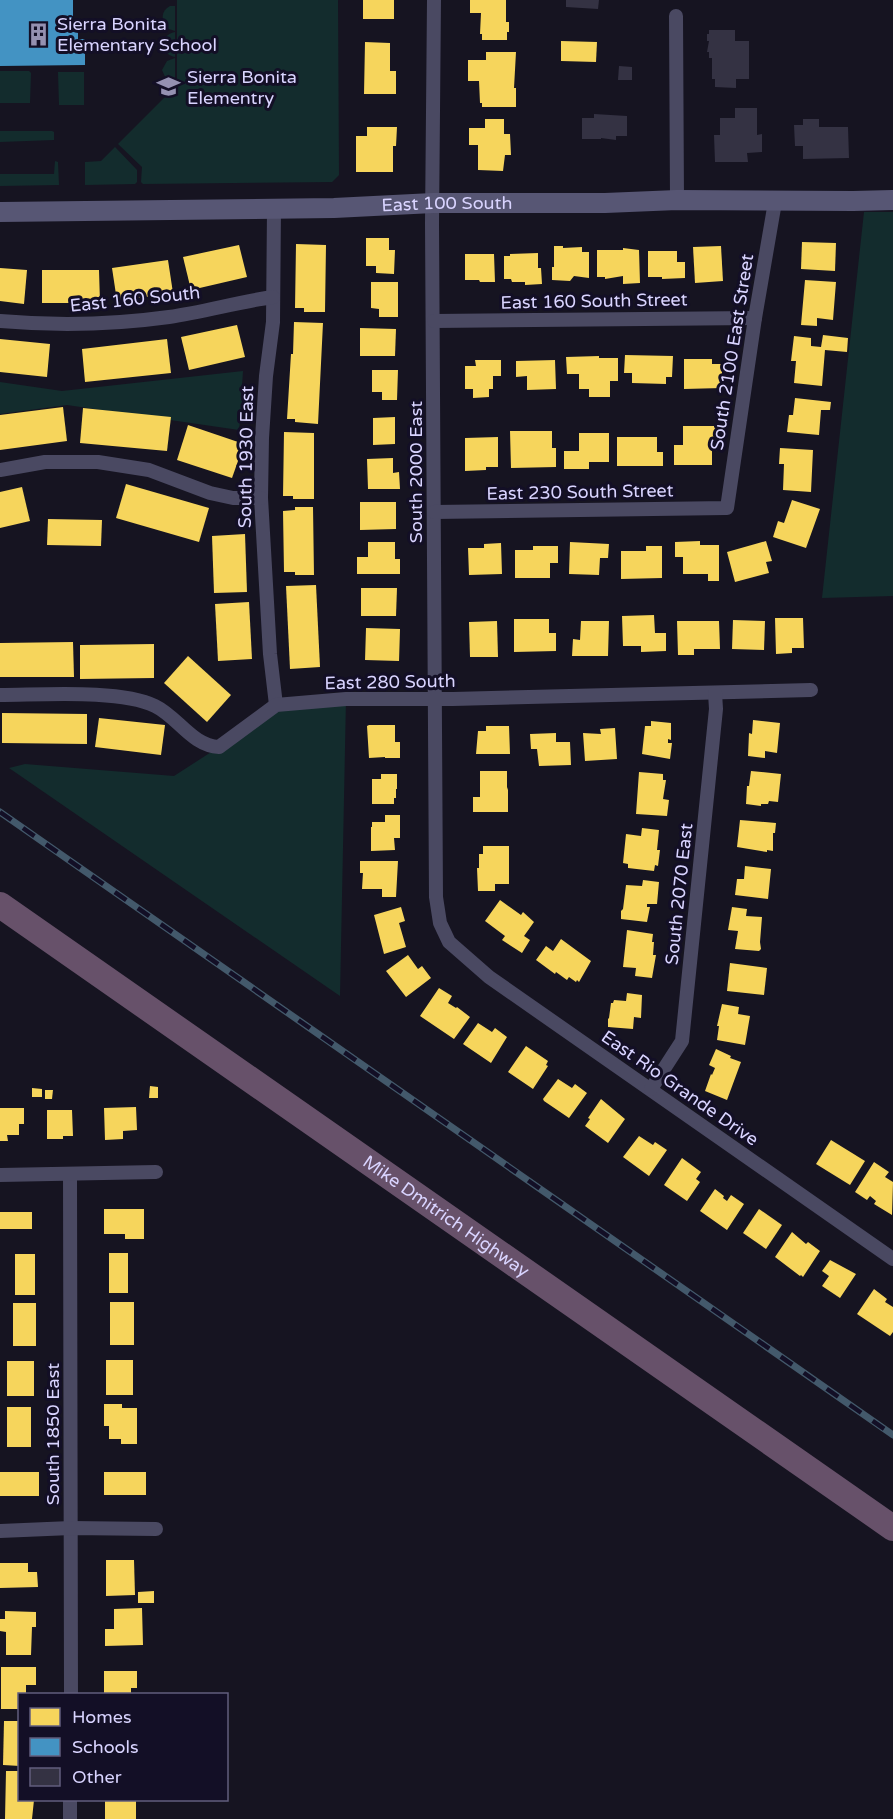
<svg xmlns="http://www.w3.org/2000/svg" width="893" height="1819" font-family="'Varela Round',sans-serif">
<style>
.green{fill:#132c2d}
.homes{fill:#f6d55c}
.schools{fill:#4393c3}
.building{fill:#343243}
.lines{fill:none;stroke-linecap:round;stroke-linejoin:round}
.street{stroke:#4a4962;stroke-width:14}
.secondary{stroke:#575674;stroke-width:20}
.highway{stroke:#67516a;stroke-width:26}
.rail-casing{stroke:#43596b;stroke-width:7}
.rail{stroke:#130f26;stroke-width:4.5;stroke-dasharray:14;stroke-linecap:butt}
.labels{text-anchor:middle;stroke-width:6;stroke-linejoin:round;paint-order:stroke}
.poi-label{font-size:18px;fill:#d9d4ff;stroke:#130f26;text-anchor:start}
.street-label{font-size:18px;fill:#d9d4ff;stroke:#130f26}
</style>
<rect width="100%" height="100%" fill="#161421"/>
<g class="green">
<polygon points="177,0 338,0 339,175 332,182 143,184 141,182 142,167 118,144 177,85"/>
<path d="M170 6H175V31L166 28C161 19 161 11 170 6Z"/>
<path d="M175 32V57C159 54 159 35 175 32Z"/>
<polygon points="175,58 175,84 167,81 162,70 167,61"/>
<polygon points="0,71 29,71 31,73 30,103 0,103"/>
<polygon points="58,72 84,72 84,105 59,105"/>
<polygon points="0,131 52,131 54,132 54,140 0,142"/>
<polygon points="115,147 137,170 137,182 135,184 85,185 85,162 101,161"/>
<polygon points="55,161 58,162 59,185 0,186 0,174 54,174"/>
<polygon points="864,212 893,212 893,596 822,598"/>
<polygon points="243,371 242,386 244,386 239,430 67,405 0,414 0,382 62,391"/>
<polygon points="346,699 340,996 9,768 25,764 174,776 219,747 276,705"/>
</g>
<g class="homes">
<rect x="363" y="0" width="31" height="19"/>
<polygon points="470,0 506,0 506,22 509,22 509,32 507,32 507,40 482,40 482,34 480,34 481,13 470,13"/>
<polygon points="561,41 597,42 596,62 561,61"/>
<polygon points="365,42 390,43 390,71 396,71 396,94 364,94"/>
<polygon points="486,52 516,52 514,88 516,88 516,107 482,107 482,103 480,103 479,81 468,81 468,60 486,60"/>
<polygon points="485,119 504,119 504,134 510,134 511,155 505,155 503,171 478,170 478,145 469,145 469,128 485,128"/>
<polygon points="367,127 397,127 396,146 393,146 393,172 356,172 356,136 367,136"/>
<polygon points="366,238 389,238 389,250 395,250 394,274 376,273 376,266 366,266"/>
<polygon points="802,242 836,243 835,271 801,269"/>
<polygon points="296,244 326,245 325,312 304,312 304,308 295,308"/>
<polygon points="239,245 247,277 191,290 183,257"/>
<polygon points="554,246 563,246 563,248 582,247 582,252 589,252 589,278 574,276 570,281 552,280 552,267 554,267"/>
<polygon points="721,246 723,281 695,283 693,247"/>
<polygon points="623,248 639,250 640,283 623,284 623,276 605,279 605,277 597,277 597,250 623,250"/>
<polygon points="648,251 677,251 677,262 685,262 685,278 662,279 662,277 648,277"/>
<polygon points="538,253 538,268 541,268 542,284 525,285 525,282 512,282 511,279 504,279 504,256 510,256 510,254"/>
<polygon points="465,254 494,254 495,282 480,282 479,280 465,280"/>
<polygon points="168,260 173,293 117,301 112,268"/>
<polygon points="0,268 27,270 24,304 0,301"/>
<polygon points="42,270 99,270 100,303 42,303"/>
<polygon points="805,280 836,282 833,320 817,318 817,326 801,325"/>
<polygon points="371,282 398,282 398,317 379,317 379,309 371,308"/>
<polygon points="294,322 323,323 318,424 295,422 295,419 287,419 291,354 293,354"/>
<polygon points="237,325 245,357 189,370 181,337"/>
<polygon points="360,328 396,329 395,356 360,356"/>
<polygon points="823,335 848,338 847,352 825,350 822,386 794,383 796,361 791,361 794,336 811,338 811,346 821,347"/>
<polygon points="0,339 50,344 47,377 0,372"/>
<polygon points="167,339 171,373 85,382 82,349"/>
<polygon points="625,355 673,356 672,377 666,377 666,384 632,383 632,373 624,373"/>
<polygon points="599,356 599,358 618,358 618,381 610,381 610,397 589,397 589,389 579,389 579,374 567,374 566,357"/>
<polygon points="684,359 712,359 712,364 722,364 722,388 684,389"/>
<polygon points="475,360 501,360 501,376 493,376 493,389 489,389 489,397 473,398 473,389 465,389 465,366 476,366"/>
<polygon points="555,360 556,389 527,390 527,376 516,377 516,361"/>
<polygon points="372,370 398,370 397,400 382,400 382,392 372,392"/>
<polygon points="795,398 831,402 830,410 821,410 819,435 787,432 789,415 793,415"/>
<polygon points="63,407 67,441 0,450 0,415"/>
<polygon points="83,408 171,417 167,451 80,443"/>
<polygon points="395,417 395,444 373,445 373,418"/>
<polygon points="188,425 244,444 232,478 177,460"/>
<polygon points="683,426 717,426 717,451 712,451 712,465 674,465 674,445 683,445"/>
<polygon points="510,431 552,431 552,448 556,448 556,467 511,468"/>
<polygon points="284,432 314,433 314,499 293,499 293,496 283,496"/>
<polygon points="579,433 609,433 609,462 589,462 589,469 564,469 564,451 579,451"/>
<polygon points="498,437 498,467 486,467 486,470 465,471 465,438"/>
<polygon points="617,437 657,437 657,452 663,452 663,466 617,466"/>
<polygon points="780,448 813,450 811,492 783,490 784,464 779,464"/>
<polygon points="393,458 393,473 399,472 400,489 368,489 367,459"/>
<polygon points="126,484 209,508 199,542 116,518"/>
<polygon points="22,487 30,521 0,528 0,492"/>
<polygon points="792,500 820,509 806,548 773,537 778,521 784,523"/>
<polygon points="360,502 396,502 396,529 360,530"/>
<polygon points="295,507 313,507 314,575 295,575 295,572 284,572 283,511 295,510"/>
<polygon points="48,519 102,520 101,546 47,545"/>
<polygon points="245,534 247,592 214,593 212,536"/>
<polygon points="700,541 700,545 719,545 719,581 708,581 708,574 683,574 683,557 675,557 675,542"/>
<polygon points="766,541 772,561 766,562 769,573 735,582 727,552"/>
<polygon points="368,542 395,542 395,559 400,559 400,574 357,574 357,557 368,557"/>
<polygon points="570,542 609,544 608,558 600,558 599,575 569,574"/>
<polygon points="501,543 502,574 469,575 468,548 484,548 484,544"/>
<polygon points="533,546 558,546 558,563 550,563 550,578 515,578 515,550 533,550"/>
<polygon points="646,546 662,546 662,578 621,579 621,551 646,551"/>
<polygon points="316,585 320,667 290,669 286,586"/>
<polygon points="361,588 397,588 396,616 361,616"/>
<polygon points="249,602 252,659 218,661 215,604"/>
<polygon points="654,615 655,633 666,633 666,651 641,652 641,646 623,646 622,616"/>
<polygon points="775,618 803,618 804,648 792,648 792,653 776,654"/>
<polygon points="514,619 549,619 549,633 556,633 556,651 514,652"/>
<polygon points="733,620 765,621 764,650 732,649"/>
<polygon points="497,621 498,657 470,657 469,622"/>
<polygon points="581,621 609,621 608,656 572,656 573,639 580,640"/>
<polygon points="677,621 719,621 720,649 694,649 694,655 678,655"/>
<polygon points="366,628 400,629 399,661 365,660"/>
<polygon points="73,642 74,677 0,677 0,643"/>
<polygon points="154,644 154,678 80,679 80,645"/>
<polygon points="188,656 231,695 207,722 164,683"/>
<polygon points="2,713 87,714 87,744 2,743"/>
<polygon points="99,718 165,725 161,755 95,747"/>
<polygon points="753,720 780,723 777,753 765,751 765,758 748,756 749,733 752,734"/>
<polygon points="651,721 671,723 671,740 668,739 668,743 672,743 670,759 642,754 645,726 651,726"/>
<polygon points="369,725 395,725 395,742 400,742 400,758 385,758 385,757 369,758 367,726"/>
<polygon points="486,726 509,726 510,754 476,754 478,731 486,731"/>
<polygon points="615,728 617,759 585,761 583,733 601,734 600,729"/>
<polygon points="556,733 556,742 570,742 571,765 539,766 537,749 531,749 530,734"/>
<polygon points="480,771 507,771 507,787 508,790 508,812 473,812 473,797 480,797"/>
<polygon points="751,771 781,774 778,802 769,801 768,804 761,804 761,806 746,804 747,786 749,786"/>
<polygon points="639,772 663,774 663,780 666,780 663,799 669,800 667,816 636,814"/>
<polygon points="381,774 397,774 397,789 396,789 396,798 394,798 394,804 372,804 372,779 381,779"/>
<polygon points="385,815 400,815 400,838 394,838 395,850 371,851 371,827 372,827 372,822 385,822"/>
<polygon points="740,820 776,823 775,833 773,833 773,851 767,850 767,852 737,847"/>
<polygon points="642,828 659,830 657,850 660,850 658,866 655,865 654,871 628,868 628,864 623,863 626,834 641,836"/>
<polygon points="483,846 509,846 509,884 495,884 495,891 478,891 477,868 479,868 479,854 483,854"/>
<polygon points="360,861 398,861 396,897 382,897 382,889 362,889 363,873 360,873"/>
<polygon points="745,866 771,869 768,899 735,895 737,879 744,879"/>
<polygon points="643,880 659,882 657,904 647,904 647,907 650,907 647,922 621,919 621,911 623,909 626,885 642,886"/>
<polygon points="500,900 521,915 523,912 534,922 524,936 530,940 522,953 502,940 505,936 485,921"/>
<polygon points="401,907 405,921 399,923 406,947 384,954 374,915"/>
<polygon points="732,907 747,909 746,916 762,917 760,942 761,949 759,951 735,949 738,931 728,930"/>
<polygon points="627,930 653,934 652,942 654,942 653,955 656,955 652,978 635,976 636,968 623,967"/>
<polygon points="561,939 591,961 579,982 577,980 576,982 569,977 567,980 556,972 555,974 536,960 546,946 553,951"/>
<polygon points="408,955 418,969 422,966 431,978 406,997 386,971"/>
<polygon points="730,963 767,968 764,995 727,991"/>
<polygon points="439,988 452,996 448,1003 456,1008 457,1007 470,1017 454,1039 420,1016"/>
<polygon points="627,993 642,995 641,1018 634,1017 633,1029 608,1027 608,1019 609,1018 611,1003 613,1003 614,1000 626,1001"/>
<polygon points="722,1004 739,1007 738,1014 750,1016 745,1045 717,1040 719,1026 717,1026"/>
<polygon points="478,1023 492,1032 495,1028 507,1037 491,1063 463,1044"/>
<polygon points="526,1046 548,1061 546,1065 548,1066 533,1089 508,1072"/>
<polygon points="716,1049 731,1056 730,1058 741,1062 727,1100 705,1091 711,1074 712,1075 715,1068 709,1065"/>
<polygon points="558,1079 572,1088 575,1084 587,1093 569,1118 544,1101 543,1099"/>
<polygon points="150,1086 158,1087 158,1098 149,1098"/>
<polygon points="32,1088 42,1089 42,1097 32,1097"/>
<polygon points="45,1090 53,1090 52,1099 45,1099"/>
<polygon points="601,1099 625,1119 608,1143 585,1126 590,1119 588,1118"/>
<polygon points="136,1107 137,1130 123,1131 123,1139 105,1140 104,1108"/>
<polygon points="0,1108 24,1108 24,1124 19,1124 19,1135 7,1135 8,1141 0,1141"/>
<polygon points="47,1110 72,1110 73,1136 63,1136 63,1139 47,1139"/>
<polygon points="639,1136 653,1145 655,1142 667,1150 649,1176 623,1157"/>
<polygon points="831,1140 865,1161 850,1185 816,1164"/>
<polygon points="682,1158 701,1172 696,1179 700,1182 687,1201 664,1185"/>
<polygon points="874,1162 889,1172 885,1177 893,1182 892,1215 874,1204 876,1201 870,1196 867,1200 855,1192"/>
<polygon points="715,1189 724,1196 723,1198 727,1201 731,1195 744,1204 727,1230 700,1211"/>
<polygon points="104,1209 144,1209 144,1239 125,1239 125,1234 104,1234"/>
<polygon points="759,1209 782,1225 766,1249 743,1233"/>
<rect x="0" y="1212" width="32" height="17"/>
<polygon points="792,1232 806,1244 808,1242 820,1251 803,1277 801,1275 800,1276 775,1257"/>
<rect x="109" y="1253" width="19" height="40"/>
<rect x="15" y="1254" width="20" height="41"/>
<polygon points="830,1260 856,1274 840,1298 822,1286 829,1276 822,1271"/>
<polygon points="874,1289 887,1299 885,1302 893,1307 893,1332 890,1336 857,1314"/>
<rect x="110" y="1302" width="24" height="43"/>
<rect x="13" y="1303" width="23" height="43"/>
<rect x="106" y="1360" width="27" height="35"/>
<rect x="7" y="1361" width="27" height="35"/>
<polygon points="104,1404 122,1404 122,1408 137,1408 137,1444 121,1444 121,1439 109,1439 109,1426 104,1426"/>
<rect x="7" y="1407" width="24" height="40"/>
<rect x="0" y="1472" width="39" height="24"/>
<rect x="104" y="1472" width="42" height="23"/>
<polygon points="106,1560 134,1560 135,1595 106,1596"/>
<polygon points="0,1563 28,1563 28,1572 37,1572 38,1587 0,1588"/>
<polygon points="154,1591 154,1603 138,1603 138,1592"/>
<polygon points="142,1608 143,1645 105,1646 105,1629 114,1629 114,1609"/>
<polygon points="5,1611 36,1612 36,1627 32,1627 31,1655 6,1655 6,1632 0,1631 0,1619 5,1619"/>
<polygon points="1,1667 36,1667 36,1685 26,1685 26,1694 20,1694 20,1709 1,1709"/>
<polygon points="104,1671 137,1671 137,1688 131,1688 131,1694 104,1694"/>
<polygon points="4,1721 20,1721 20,1766 3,1765"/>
<polygon points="6,1771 20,1771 20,1800 34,1800 32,1819 5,1819"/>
<rect x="105" y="1800" width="31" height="19"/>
</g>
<polygon class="schools" points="0,0 73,0 73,32 78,31 78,39 85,39 85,65 0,66"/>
<g class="building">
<polygon points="566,0 599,0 598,9 566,7"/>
<polygon points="709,30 735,30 735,41 749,41 749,79 736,79 736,88 715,87 715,79 712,79 712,58 709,58 709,52 707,52 709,41 707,41 707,34 709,34"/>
<polygon points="619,66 632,67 632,80 618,80"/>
<polygon points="735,108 757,108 757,135 762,134 762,152 747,153 748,162 715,162 714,135 720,135 720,118 735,118"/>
<polygon points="594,114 627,116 627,136 616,136 616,140 601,138 601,139 582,139 582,118 594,118"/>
<polygon points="803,119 819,119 819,127 848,127 849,158 803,159 803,146 795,146 794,125 803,125"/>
</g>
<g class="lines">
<g class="street">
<polyline points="434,0 432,223 436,897 440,923 449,942 489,977 893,1259"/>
<polyline points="676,16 677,200"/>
<polyline points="274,209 273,322 266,376 262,438 261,498 270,654 276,705"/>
<path d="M0 321C58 326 111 325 169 317 204 312 238 302 273 297"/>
<polyline points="434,321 755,318"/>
<polyline points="0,470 45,462 98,462 149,470 210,493 233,498 261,498"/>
<polyline points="434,512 727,508 755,318 775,202"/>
<path d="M0 695C41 695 120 689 155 706 178 717 192 746 219 747L276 705 346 699H453L811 690"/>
<polyline points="651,1089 682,1041 716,709 715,693"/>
<polyline points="70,1174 71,1694"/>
<polyline points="0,1175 156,1172"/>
<polyline points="0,1531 71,1528 156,1529"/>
<polyline points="70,1819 70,1800"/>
</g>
<path class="secondary" id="s1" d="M0 212 334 208 433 203H605L677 200 853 201 893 200"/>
<path class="highway" id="s2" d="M0 905 893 1528"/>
<defs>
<polyline id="rail" points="0,812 893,1435"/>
</defs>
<use href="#rail" class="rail-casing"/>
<use href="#rail" class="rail"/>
</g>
<defs>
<symbol id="building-bare" viewBox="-9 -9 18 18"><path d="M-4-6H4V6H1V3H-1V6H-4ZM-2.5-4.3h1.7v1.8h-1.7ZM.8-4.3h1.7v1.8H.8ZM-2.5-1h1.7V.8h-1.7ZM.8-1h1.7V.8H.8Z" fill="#9591b1" stroke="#130f26" stroke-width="2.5" paint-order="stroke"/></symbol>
<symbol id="school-bare" viewBox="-9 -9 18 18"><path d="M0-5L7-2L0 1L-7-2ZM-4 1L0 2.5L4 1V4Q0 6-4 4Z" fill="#9591b1" stroke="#130f26" stroke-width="2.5" paint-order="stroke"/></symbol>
</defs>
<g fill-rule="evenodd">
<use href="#building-bare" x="22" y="18" width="33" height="33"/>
<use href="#school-bare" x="152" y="70" width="33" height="33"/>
</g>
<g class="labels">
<g class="poi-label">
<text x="57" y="30">Sierra Bonita<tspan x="57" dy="21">Elementary School</tspan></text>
<text x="187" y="83">Sierra Bonita<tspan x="187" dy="21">Elementry</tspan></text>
</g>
<g class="street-label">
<text dy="6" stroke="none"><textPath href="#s1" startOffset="447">East 100 South</textPath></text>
<text transform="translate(135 299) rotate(-6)" y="6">East 160 South</text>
<text transform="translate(594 301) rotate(-1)" y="6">East 160 South Street</text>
<text transform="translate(732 352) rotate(-81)" y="6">South 2100 East Street</text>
<text transform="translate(246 457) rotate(-89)" y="6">South 1930 East</text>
<text transform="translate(416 472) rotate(-90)" y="6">South 2000 East</text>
<text transform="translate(580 492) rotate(-1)" y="6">East 230 South Street</text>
<text transform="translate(390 682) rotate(-1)" y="6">East 280 South</text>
<text transform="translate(679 894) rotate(-84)" y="6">South 2070 East</text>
<text transform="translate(680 1088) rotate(35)" y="6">East Rio Grande Drive</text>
<text dy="6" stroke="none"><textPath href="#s2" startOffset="544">Mike Dmitrich Highway</textPath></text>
<text transform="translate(53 1434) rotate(-90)" y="6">South 1850 East</text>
</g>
</g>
<rect x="18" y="1693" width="210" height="108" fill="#130f26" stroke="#625e7d" stroke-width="1.5"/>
<rect x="30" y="1708" width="30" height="18" fill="#f6d55c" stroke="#625e7d" stroke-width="1.5"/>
<text x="72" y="1723" font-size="18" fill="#d9d4ff">Homes</text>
<rect x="30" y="1738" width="30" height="18" fill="#4393c3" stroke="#625e7d" stroke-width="1.5"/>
<text x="72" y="1753" font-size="18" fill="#d9d4ff">Schools</text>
<rect x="30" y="1768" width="30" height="18" fill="#343243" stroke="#625e7d" stroke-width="1.5"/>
<text x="72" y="1783" font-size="18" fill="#d9d4ff">Other</text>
</svg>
